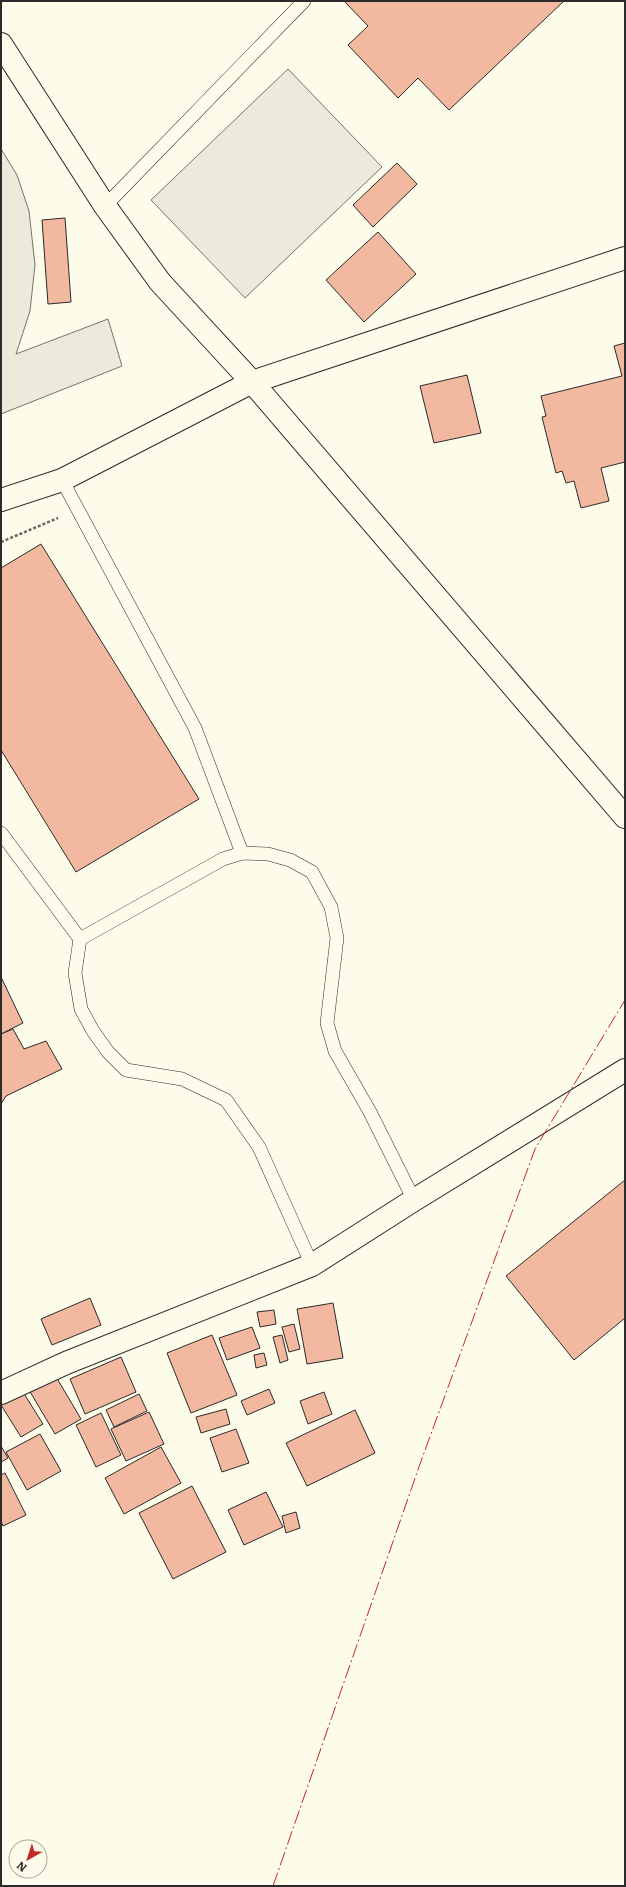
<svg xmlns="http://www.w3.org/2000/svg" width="626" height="1887" font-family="Literata,serif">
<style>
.green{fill:#ecebdb;stroke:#74746e}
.building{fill:#f2b8a0;stroke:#2b2b2b}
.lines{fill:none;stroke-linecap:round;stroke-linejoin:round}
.lane-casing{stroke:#2b2b2b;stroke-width:14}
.street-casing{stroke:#2b2b2b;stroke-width:24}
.path{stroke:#6a6964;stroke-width:2.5;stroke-dasharray:3 2;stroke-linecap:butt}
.lane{stroke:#fdfbea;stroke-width:13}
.street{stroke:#fdfbea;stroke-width:22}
.power{stroke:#c62828;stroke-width:1;stroke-dasharray:14 3 2 3;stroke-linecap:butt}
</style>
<rect width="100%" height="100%" fill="#fdfbea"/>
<g class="green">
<polygon points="288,69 382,167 245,298 151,200"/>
<polygon points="1,149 17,175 29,211 35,265 30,311 16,354 108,319 122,366 1,414"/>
</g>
<g class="building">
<polygon points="344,1 564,1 449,110 418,78 398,98 348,45 368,26"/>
<polygon points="397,163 417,184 373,227 353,205"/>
<polygon points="65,218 71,302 48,304 42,220"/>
<polygon points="378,232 416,274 364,322 326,280"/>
<polygon points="625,343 625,462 601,468 609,501 581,508 574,481 566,483 562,471 556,473 542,417 546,416 541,396 622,376 614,346"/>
<polygon points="467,375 481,433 434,443 420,386"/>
<polygon points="41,544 199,799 76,872 1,750 1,568"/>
<polygon points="1,977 23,1023 1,1034"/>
<polygon points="13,1029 24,1049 46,1041 62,1069 6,1096 1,1104 1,1034"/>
<polygon points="625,1180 625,1318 574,1360 506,1276"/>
<polygon points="90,1298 101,1325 52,1345 41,1319"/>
<polygon points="333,1303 343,1358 307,1364 297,1309"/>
<polygon points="274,1310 276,1324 260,1327 257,1312"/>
<polygon points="294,1324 300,1349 289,1352 282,1327"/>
<polygon points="252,1327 260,1348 227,1360 219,1338"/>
<polygon points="212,1335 237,1395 191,1413 167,1353"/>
<polygon points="282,1335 288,1360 280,1363 273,1337"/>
<polygon points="264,1353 267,1365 256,1368 254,1355"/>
<polygon points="121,1357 136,1392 85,1414 70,1379"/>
<polygon points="55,1375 81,1419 55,1434 29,1390"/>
<polygon points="269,1389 275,1403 247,1415 241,1401"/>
<polygon points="23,1392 43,1424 21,1437 1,1405"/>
<polygon points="324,1392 332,1414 308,1424 300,1401"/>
<polygon points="139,1394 147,1411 114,1427 106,1410"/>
<polygon points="226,1409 230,1424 201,1433 196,1417"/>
<polygon points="355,1410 375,1453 307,1486 286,1443"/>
<polygon points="149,1412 164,1444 126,1461 111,1429"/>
<polygon points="101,1413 121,1455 96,1467 76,1425"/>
<polygon points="236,1429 249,1463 222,1472 210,1438"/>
<polygon points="40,1434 61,1471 27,1490 6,1452"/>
<polygon points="1,1446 8,1458 1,1462"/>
<polygon points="161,1447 181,1483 124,1514 105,1478"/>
<polygon points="5,1473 26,1515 3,1526 1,1521 1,1475"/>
<polygon points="192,1486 226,1552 173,1579 139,1513"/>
<polygon points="266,1492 283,1527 244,1545 228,1510"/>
<polygon points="296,1512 300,1528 286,1533 282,1516"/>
</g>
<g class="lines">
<defs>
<g id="lane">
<polyline points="105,206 304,1"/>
<polyline points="62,480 195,728 242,853"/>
<polyline points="1,833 80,939"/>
<polyline points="312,1265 259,1147 226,1100 182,1079 126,1070 108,1052 93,1031 81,1009 75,973 80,939 223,859 242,853 268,854 290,860 312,872 331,907 337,938 327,1023 335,1051 370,1112 414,1200"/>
</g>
<g id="street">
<polyline points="1,44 105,206 160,282 252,382 625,817"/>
<polyline points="1,500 62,480 252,382 625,258"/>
<polyline points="1,1393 66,1363 312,1265 414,1200 625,1070"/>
</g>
</defs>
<use href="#lane" class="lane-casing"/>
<use href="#street" class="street-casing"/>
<polyline class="path" points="1,542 58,518"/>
<use href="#lane" class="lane"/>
<use href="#street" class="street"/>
<polyline class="power" points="273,1886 420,1464 535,1149 625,1000"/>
</g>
<rect width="626" height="1887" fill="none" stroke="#2b2b2b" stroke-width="4"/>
<g transform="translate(28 1859) rotate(219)"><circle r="19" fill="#fdfbea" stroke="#a9a89e"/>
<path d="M0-3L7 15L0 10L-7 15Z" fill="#c62828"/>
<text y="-6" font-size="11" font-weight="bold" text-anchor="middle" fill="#2b2b2b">N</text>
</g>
</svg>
